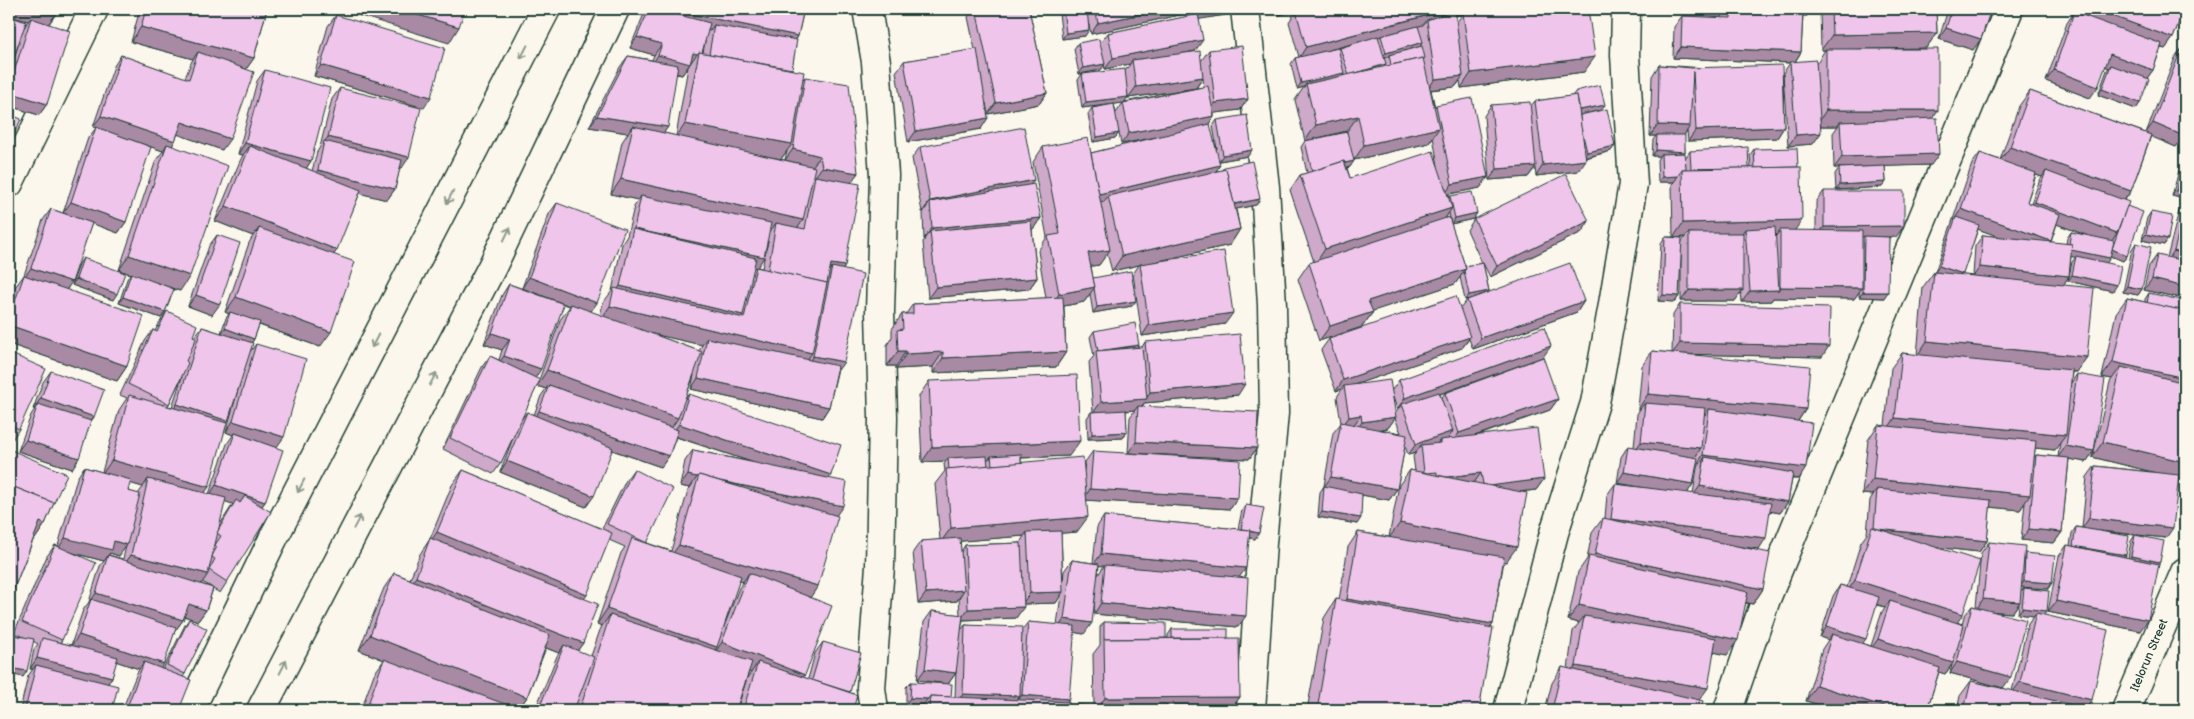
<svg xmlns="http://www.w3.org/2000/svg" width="2194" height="719" font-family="'Balsamiq Sans',sans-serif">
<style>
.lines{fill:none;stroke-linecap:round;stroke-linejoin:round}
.street-casing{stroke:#1f3d34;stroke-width:31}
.street{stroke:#fbf7ec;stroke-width:28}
.wall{fill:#cea9ca;stroke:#1f3d34;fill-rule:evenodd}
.shaded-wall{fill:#a88aa4;stroke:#1f3d34}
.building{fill:#f0c5eb;stroke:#1f3d34}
.oneway{stroke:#8d9a90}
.labels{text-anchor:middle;stroke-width:4;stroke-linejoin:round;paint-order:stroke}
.street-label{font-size:12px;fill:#1f3d34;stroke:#fbf7ec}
</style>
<rect width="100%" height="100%" fill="#fbf7ec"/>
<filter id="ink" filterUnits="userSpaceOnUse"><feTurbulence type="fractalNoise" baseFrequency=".02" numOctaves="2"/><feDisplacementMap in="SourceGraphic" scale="10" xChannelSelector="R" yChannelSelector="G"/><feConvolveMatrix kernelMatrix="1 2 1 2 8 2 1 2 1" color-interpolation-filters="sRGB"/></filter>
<g filter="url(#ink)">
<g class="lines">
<defs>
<g id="street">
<polyline points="867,9 876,62 884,175 880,312 883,417 880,566 871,688 874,710"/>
<polyline points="1245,9 1265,187 1272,305 1274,413 1262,543 1251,710"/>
<polyline points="9,183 94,9"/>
<polyline points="190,710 273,539 546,9"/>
<polyline points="261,710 493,265 615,9"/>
<polyline points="1508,710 1554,533 1595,403 1612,310 1633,184 1625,55 1626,9"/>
<polyline points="1728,710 1766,599 2009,9"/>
<polyline points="2126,710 2185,572"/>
</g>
</defs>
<use href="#street" class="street-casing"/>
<use href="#street" class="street"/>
</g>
<g class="wall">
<path d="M9 9 58 11 49 24 47 104 39 115 9 106V74L19 43ZM13 17 28 21 24 28Z"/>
<polygon points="140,9 267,9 254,58 246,69 222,150 178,134 172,146 180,291 173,289 165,312 161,318 119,303 127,279 130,274 119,270 156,160 163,151 104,130 126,222 118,233 92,223 67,290 127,366 117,381 9,344 9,303 13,290 24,275 43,220 51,209 63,213 88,138 96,128 93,127 114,66 121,55 185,78 191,63 193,59 131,42"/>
<path d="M646 9H681L679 15 680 16 682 9H804L798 36 796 40 792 69 803 79 805 77 851 183 845 266 843 269 837 373 829 407 822 418 691 389 694 375 685 399 689 394 831 475 829 478 836 515 818 586 810 597 805 675 803 677 808 679 815 653 823 642 850 692 853 710H737L747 678 751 673 749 672 736 710H535L557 656 559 653 546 648 527 697 518 710 509 709 508 710H361L374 674 384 660 359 650 384 588 394 573 410 579 420 554 430 539 452 485 463 470 602 529 626 480 634 469 647 543 671 551 688 490 690 488 680 486 685 461 693 450 752 462 676 437 669 456 661 467 612 450 586 507 500 472 516 430 501 463 493 474 443 449 482 367 490 356 499 360 502 350 484 344 502 295 509 284 541 295 522 288 549 214 557 203 591 312 600 315 603 303 612 291 622 244 627 236 634 207 638 200 611 194 622 142 628 133 589 127 620 67 628 56 652 60 654 55 630 48ZM705 41 703 53H702ZM689 65 688 67 676 136 664 133 676 74 682 75ZM787 151 785 160 764 156 781 159ZM768 241 762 268 757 267 764 257ZM564 304 570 306 560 320 539 380 535 378ZM650 333 702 345 699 351ZM537 386 546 389 541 396 534 415 527 412 520 421ZM609 540 625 547 621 553 597 624 602 626 600 630 591 656 577 651 583 643 584 599ZM739 581 743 582 739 588 723 629Z"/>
<polygon points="974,9 1029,9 1047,93 1039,104 988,114 986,103 981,129 908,142 896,72 904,61 975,50 968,17"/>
<polygon points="1057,9 1192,9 1189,13 1091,34 1088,21 1085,36 1062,39 1059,13 1060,11 1058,12"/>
<path d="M1194 9H1229L1225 15 1199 19 1195 51 1186 53 1201 61 1209 50 1248 99 1240 110 1214 113V116L1208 125 1217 149 1213 126 1217 120 1248 156 1220 161 1216 171 1222 170 1224 167 1256 205 1236 209 1240 229 1230 245 1158 261 1225 324 1142 336 1133 274 1139 265 1112 271 1107 253 1099 265 1091 266 1093 278 1132 306 1093 313 1090 294 1084 302 1064 306 1066 352 1056 367 933 373V367L896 369V366H887V345L892 337V329L902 314H906L913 304 1046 298 1038 251 1047 237 1033 162 1043 147 1091 153 1161 136 1121 144 1119 133 1115 138 1093 142 1088 114 1092 108 1111 104 1082 108 1078 80 1082 74 1125 71 1130 64 1105 69 1104 65 1101 70 1079 74 1074 49 1078 43H1100L1108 33 1195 15ZM1203 78 1204 87 1196 88ZM1194 89 1124 102 1128 97 1127 91 1128 98ZM1123 103 1116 113 1114 104Z"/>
<path d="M1278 9H1588L1584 72 1461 88 1460 81 1455 87 1431 90 1435 107 1436 105 1488 177 1480 188 1448 194 1449 198 1450 196 1477 213 1473 219 1451 224 1465 266 1482 263 1467 230 1474 219 1589 221 1582 232 1490 277 1483 263 1489 291 1487 292 1584 301 1577 312 1473 349 1469 339 1462 348 1356 384 1392 390 1399 380 1543 357 1440 394 1441 398 1445 393 1558 399 1550 410 1476 436 1544 479 1536 490 1520 492 1506 562 1504 561 1493 624 1491 627 1479 710H1307L1324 618 1336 599 1339 600 1348 547 1358 532 1389 537 1399 485 1410 470 1415 471 1413 456 1416 453 1408 455 1405 446 1397 489 1389 500 1362 495 1357 524 1318 517 1320 492 1324 486 1333 433 1341 423 1337 397 1342 389 1336 391 1321 350 1329 339 1460 309 1467 300H1465L1460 277 1455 284 1372 311 1373 312 1362 327 1319 341 1298 279 1309 263 1314 262 1290 190 1300 175 1307 173 1301 147 1305 141 1347 132V131L1305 141 1295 100 1304 87 1297 89 1291 64 1295 58 1299 57 1289 22 1296 11 1303 10 1279 15ZM1456 15H1462L1456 23ZM1350 45 1340 48 1339 50 1332 49ZM1433 137 1438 166 1350 178 1347 168 1350 167 1354 160 1429 143ZM1449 213 1451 223 1445 218ZM1392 394 1397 409 1399 408 1395 414ZM1395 418 1401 433 1380 429 1388 428Z"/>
<path d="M1683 9H1812L1807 16 1803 15 1801 52 1795 62 1816 64 1825 50H1821L1820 9H1936L1937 33 1926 48 1863 49 1932 118 1931 165 1885 166 1886 182 1882 187 1836 190 1835 174 1839 168 1857 167 1834 168 1833 133 1838 126H1820L1813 144 1788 146 1783 74 1784 127 1777 138 1688 141 1687 131 1684 135 1685 152 1684 153 1686 157 1690 151 1751 168 1750 155 1754 149 1795 231H1816V202L1824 191 1896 237H1889L1884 298 1859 297V292L1854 299 1773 298 1771 301 1742 302 1741 291 1735 301H1681V252L1679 296 1675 302 1658 301 1661 243 1665 237H1673L1672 184 1674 182H1658L1657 160 1659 156H1652L1653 140 1656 136H1650L1652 76 1659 65 1783 73 1790 63 1673 58 1674 27 1682 16ZM1685 237 1681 243 1680 238Z"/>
<polygon points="1948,9 1991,9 1973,50 1939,39"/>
<polygon points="2079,9 2184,9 2173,38 2165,49 2161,48 2153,70 2147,78 2140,103 2136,109 2098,95 2107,70 2109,68 2105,66 2090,98 2046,81 2067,23 2074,12 2078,13"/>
<polygon points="336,15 424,108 314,76 328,26"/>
<path d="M2185 40V132L2176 147 2151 136 2131 191 2125 200 2126 208 2127 256 2123 261 2110 256 2106 263 2113 291 2068 281 2069 276 2063 285 2087 357 2076 372H2072L2071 383 2077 374 2094 451 2110 382 2112 379 2102 377 2116 313 2127 298 2145 302V299L2149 293 2178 478 2166 538 2138 535 2159 564 2140 631 2048 612 2059 556 2067 545 2070 546 2072 533 2076 527 2082 528 2087 477 2095 466 2153 472 2092 457 2094 451 2086 462 2069 459 2062 532 2054 543 2021 540 2025 503 2020 510 1990 507 1987 541 1979 552 1933 547 1957 622 1962 624 1964 616 1972 606 1976 607 1981 553 1989 542 2024 555 2025 553 2048 589 2021 587 2020 592 2024 588 2044 615 2092 700 2086 708 2094 710H1957L1960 696 1971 681 2012 691 2028 624 2034 616 2018 614 2019 604 2012 613 1996 612 2003 688 1950 673 1952 665 1945 674 1939 672 1927 710H1836L1806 701 1822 649 1828 640 1820 637 1833 596 1840 585 1847 587 1861 542 1867 534 1870 500 1873 495 1862 494 1868 440 1878 425 1885 426 1891 368 1902 353 1917 355 1923 287 1934 272H1935L1972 164 1980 153 2000 160 2019 106 2030 91 2146 133 2175 58 2183 47ZM2036 175 2042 177 2039 182 2031 204 2027 202ZM2057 224 2089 236 2071 232 2067 238 2066 244 2051 242ZM1978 229 2001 237 1983 235 1975 246 1973 276 1962 275ZM2071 256 2076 257 2072 262 2069 276ZM2060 442 2058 457 2036 455 2034 458 2035 448 2055 450ZM2104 532 2135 535 2131 541 2128 558 2125 557 2126 555ZM1876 605 1885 607 1882 612 1871 646 1862 643Z"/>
<path d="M265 70 311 161 306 168 312 171 317 152 320 147 332 99 340 88 402 168 400 167 395 189 387 200 360 193 334 254 320 347 259 325 254 339 252 342 249 353 256 344 276 447 265 502 262 506 227 582 220 593 213 589 206 610 198 621 184 616 183 620 175 631 161 668 163 669 185 625 189 619 185 674 183 677 179 710H122L137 673 139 669 116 661 112 677 108 683 112 710H20L28 676 33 669H30L34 649 38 644 33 641 23 677 24 637 14 633 47 556 55 545 58 546 77 478 84 467 102 472 119 410 127 398 120 395 145 341 153 330 155 331 160 322 167 311 194 337 202 327 221 333 226 318 229 314 225 312 249 243 253 236 215 221 240 161 243 155 238 154 257 81ZM182 377 172 407 168 406 169 404ZM240 383 226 432 233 435 227 444 209 494 205 493 227 423ZM130 483 143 487 138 494 128 491ZM225 501 233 504 219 526ZM126 546 123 559 109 555 110 553 119 556ZM73 553 104 561 100 566 89 602 83 610 71 645 60 643 62 640ZM202 582 208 585 211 587 201 584Z"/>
<polygon points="1576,91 1602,110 1611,151 1586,158 1578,171 1536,176 1535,168 1528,177 1489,180 1484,116 1491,105 1530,107 1535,101 1572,96"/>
<polygon points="920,147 1031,184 1041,218 1033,229 1032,229 1037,278 1029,289 928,298 923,242 925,239 924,239 923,213 924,211 922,212 912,158"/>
<polygon points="2185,151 2185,199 2172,196 2181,163 2183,159"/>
<polygon points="2185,203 2185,299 2144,290 2149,266 2157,255 2167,258 2179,211"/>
<polygon points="2151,212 2168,239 2164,245 2142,240 2147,218"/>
<polygon points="217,235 212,315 188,306 209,246"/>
<polygon points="2136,243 2142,289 2138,295 2123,292 2132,249"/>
<polygon points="83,258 113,300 72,285 79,264"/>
<path d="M1680 304 1822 357 1686 354 1806 409 1798 421 1799 479H1792L1788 502 1780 513 1770 511 1759 549 1748 548 1763 589 1753 604 1746 603 1727 655 1714 652 1699 700 1701 710H1545L1552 683 1562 667 1568 669 1573 631 1579 623 1568 620 1578 572 1587 559 1592 533 1603 518H1605L1607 495 1615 484 1651 489 1617 483 1621 457 1628 446 1634 447 1637 414 1640 409H1638L1642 366 1652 351 1672 353 1673 315ZM1696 466H1699L1697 468 1693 494 1687 493 1693 484Z"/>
<polygon points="1094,331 1139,345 1137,348 1142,347 1145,342 1238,395 1144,403 1142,406 1257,448 1249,459 1128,453 1130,417 1135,410 1126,411 1127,432 1123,438 1088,439 1087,418 1091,412 1093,412 1089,362 1094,356 1090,337"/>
<polygon points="9,353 19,429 12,440 9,439"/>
<polygon points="51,371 94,417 91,421 72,469 18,451 31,415 35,409 33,409 43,382"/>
<path d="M929 381 1069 456 1021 458V463L1084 471 1085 462 1093 451 1238 498 1230 509 1087 500 1077 532 1061 533 1063 582 1064 571 1072 560 1093 563 1097 527 1104 516 1238 529 1242 510 1246 505 1255 539 1249 538 1239 577 1238 627 1094 614 1095 594 1084 634 1074 632 1067 702 1069 710H920L923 705 906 704V687L911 682 951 697H955L956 667V673L948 684 917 680 924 622 932 611 960 615 959 597 957 601 918 604 913 552 921 541 940 540 935 484 945 471 944 464 946 461 922 462 919 396ZM1024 536 1020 543 965 545 961 552 960 541ZM1099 565 1104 566 1098 575ZM1061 595 1057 625 1028 622 1022 630 965 625 961 630 963 620 1016 618 1024 604 1056 603Z"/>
<polygon points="9,449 54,503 45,524 35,539 34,538 9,601"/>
<polygon points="1104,622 1166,638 1168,638 1168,635 1172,629 1228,638 1240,697 1230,710 1073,710 1077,705 1094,706 1093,654 1100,645 1100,627"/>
</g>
<g class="shaded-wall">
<polygon points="9,9 50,9 58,11 47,26 31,18 28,21 9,16"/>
<polygon points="338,9 398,9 459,27 449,43"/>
<polygon points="1166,9 1192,9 1189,13 1091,34 1098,23"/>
<polygon points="1229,9 1225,15 1195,20 1199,14"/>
<polygon points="1283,9 1306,9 1279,15"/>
<polygon points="1443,9 1498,9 1463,13 1462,15 1439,17 1427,20 1423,25 1299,58 1306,47 1441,12"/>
<polygon points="1750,9 1812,9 1807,16 1747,13"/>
<polygon points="2082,9 2093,9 2173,38 2165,49 2076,17"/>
<polygon points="1689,11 1723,14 1716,25 1682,22"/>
<polygon points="686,13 798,36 791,47 714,25 710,31 678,24"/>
<polygon points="141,27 254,58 243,74 198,52 193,59 131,42"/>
<polygon points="1946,28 1981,39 1973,50 1939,39"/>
<polygon points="1089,30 1085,36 1062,39 1066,33"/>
<polygon points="1937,33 1926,48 1821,50 1832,35"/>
<polygon points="637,37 662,44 654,55 630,48"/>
<polygon points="1203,40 1195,51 1133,63 1132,60 1130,64 1105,69 1113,58"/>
<polygon points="1423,42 1419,48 1389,55 1388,57 1381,58 1386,53"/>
<polygon points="1681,47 1801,52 1794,63 1673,58"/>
<polygon points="693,53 697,54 682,75 651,66 658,55"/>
<polygon points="2110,54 2153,70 2145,81 2111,65 2109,68 2102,65"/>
<polygon points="1595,57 1584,72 1461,88 1471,73"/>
<polygon points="1105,64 1101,70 1079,74 1083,68"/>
<polygon points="1386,64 1382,70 1349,75"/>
<polygon points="321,65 431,97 424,108 314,76"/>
<polygon points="2054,70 2098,87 2090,98 2046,81"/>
<polygon points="1344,73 1340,78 1306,84 1304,87 1297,89 1301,83"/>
<polygon points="1463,76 1455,87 1427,90 1435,79"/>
<polygon points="1203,77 1196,88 1128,98 1136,87"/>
<polygon points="2102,89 2140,103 2136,109 2098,95"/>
<polygon points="9,92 47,104 39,115 9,106"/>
<polygon points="1047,93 1039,104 988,114 996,103"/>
<polygon points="1128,97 1124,103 1082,108 1086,102"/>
<polygon points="1248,99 1240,110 1207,114 1215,103"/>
<polygon points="1605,105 1601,110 1576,116 1580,110"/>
<polygon points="1826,110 1938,110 1927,126 1840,122 1838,126 1816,126"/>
<polygon points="101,116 175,141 168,152 167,144 163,151 93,127"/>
<polygon points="597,116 668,127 660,138 633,126 628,133 589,127"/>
<polygon points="1214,116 1207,127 1121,144 1129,133"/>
<polygon points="1358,116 1347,131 1305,141 1316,125"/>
<polygon points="988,118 981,129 908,142 916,131"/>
<polygon points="182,122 230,139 222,150 174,133"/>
<polygon points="2153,123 2184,136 2176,147 2145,134"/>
<polygon points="685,124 792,144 781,159 675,139"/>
<polygon points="1658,125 1690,126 1683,137 1657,135 1656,136 1650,136"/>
<polygon points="1784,127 1777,138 1688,141 1696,130"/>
<polygon points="1439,128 1429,143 1354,160 1364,145"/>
<polygon points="1119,133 1115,138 1093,142 1097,137"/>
<polygon points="1821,133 1813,144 1788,146 1796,135"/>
<polygon points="328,137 409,157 402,168 323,148 324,142"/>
<polygon points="245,143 311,161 304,172 250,146 243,155 238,154"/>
<polygon points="1615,146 1611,151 1583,158 1587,152"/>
<polygon points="2010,147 2131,191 2120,206 2046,171 2042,177 1999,162"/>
<polygon points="793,149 820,156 812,167 785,160"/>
<polygon points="1252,150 1248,156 1219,161 1223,155"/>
<polygon points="1656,150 1685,152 1681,158 1661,154 1659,156 1652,156"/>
<polygon points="1939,154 1931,165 1834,168 1842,157"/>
<polygon points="1586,160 1578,171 1536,176 1543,165"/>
<polygon points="1354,161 1350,167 1308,177 1312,171"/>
<polygon points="1220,165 1213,176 1108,196 1104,202 1088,206 1095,195"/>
<polygon points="1536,166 1528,177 1489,180 1497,169"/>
<polygon points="822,167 858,173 850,184 814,178"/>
<polygon points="318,170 395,189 387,200 310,181"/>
<polygon points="1678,176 1674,182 1658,182 1662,177"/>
<polygon points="1488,177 1480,188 1444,195 1452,184"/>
<polygon points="621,179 803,220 793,235 776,223 771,230 640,201 641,196 638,200 611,194"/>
<polygon points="1034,180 1026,191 930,202 924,211 922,212 930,201"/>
<polygon points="1886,182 1882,187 1836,190 1840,185"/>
<polygon points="2176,190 2185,193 2185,199 2172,196"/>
<polygon points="1260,199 1256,205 1227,211 1231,205"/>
<polygon points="71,202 126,222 118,233 63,213"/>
<polygon points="2035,202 2117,233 2110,244 2027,213"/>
<polygon points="226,206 337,250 326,266 259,228 253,236 215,221"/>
<polygon points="1452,208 1442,223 1315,264 1325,249"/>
<polygon points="1961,209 2051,241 2044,252 1954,221 1956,217"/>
<polygon points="1477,213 1473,219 1451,224 1455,218"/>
<polygon points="1041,218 1033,229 931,238 930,231 924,239 932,228"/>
<polygon points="1802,220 1791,236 1780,230 1776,236 1746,236 1745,229 1740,236 1689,233 1685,237 1673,238 1683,223"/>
<polygon points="1589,221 1582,232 1490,277 1497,266"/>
<polygon points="1904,226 1896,237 1864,237 1864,236 1863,237 1816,237 1824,227"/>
<polygon points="634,229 764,257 757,268 630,241"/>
<polygon points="1240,229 1230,245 1141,265 1140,264 1139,265 1112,271 1122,256"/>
<polygon points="2146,234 2168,239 2164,245 2142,240"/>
<polygon points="2068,249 2110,258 2106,264 2064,255"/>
<polygon points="2112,249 2127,256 2123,261 2108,255"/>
<polygon points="1110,250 1099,265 1078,268 1088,253"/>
<polygon points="2174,251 2185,254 2185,267 2166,262"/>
<polygon points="129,255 190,276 180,291 119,270"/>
<polygon points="831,264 845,266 838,277 832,267 826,275"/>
<polygon points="1939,266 1963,274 1959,280 1935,272"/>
<polygon points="1980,267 2069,276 2062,287 1972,278"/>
<polygon points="31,268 72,282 64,293 23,279"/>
<polygon points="1466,269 1455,284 1358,316 1368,301"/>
<polygon points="2072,275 2117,285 2113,291 2068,281"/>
<polygon points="529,277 597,303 589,314 571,304 570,306 522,288"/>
<polygon points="1037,278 1029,289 928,298 936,287"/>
<polygon points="76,279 117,294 113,300 72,285"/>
<polygon points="2152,279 2185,287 2185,299 2144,290"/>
<polygon points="620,286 743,315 732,330 612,298"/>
<polygon points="2127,286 2142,289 2138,295 2123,292"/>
<polygon points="1095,287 1084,302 1049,309 1059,294"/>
<polygon points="1780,287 1862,288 1854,299 1773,298 1771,301 1742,302 1750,291 1778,290"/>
<polygon points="1689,290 1743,290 1735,301 1681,301"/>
<polygon points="1489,291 1485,296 1465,300 1469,295"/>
<polygon points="1863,292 1888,292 1884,298 1859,297"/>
<polygon points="196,295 220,304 212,315 188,306"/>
<polygon points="1663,295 1679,296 1675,302 1658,301"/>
<polygon points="123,297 165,312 161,318 119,303"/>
<polygon points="236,297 331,332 320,347 230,314 230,312 229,314 225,312"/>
<polygon points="1136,301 1132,306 1093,313 1097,307"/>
<polygon points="1584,301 1577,312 1473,349 1481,338"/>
<polygon points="610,306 812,353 801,368 707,338 702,345 599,322"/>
<polygon points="1373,312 1362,327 1319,341 1330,326"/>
<polygon points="1233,313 1225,324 1142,336 1149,325"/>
<polygon points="9,325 127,366 117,381 9,344"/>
<polygon points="225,328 254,339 250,345 221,334"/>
<polygon points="492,333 510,339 502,350 484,344"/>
<polygon points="1470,337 1462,348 1345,388 1344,386 1342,389 1336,391 1343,380"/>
<polygon points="1927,341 2087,357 2076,372 1917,356"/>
<polygon points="1680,343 1829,346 1822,357 1672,354"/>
<polygon points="1139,345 1135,350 1098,352"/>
<polygon points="1551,346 1543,357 1403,407 1402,404 1399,408 1397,409 1405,398"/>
<polygon points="898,351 906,351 896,366 887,366"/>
<polygon points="943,352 933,367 896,369 906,354"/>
<polygon points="1066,352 1056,367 933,373 943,358"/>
<polygon points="504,356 541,369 534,380 496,367"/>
<polygon points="813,356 844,362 836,373 805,367"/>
<polygon points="2113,362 2185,378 2185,396 2121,367 2112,379 2102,377"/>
<polygon points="547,370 678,418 668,433 549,385 546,389 537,386"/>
<polygon points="698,378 829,407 822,418 691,389"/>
<polygon points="1245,384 1238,395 1144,403 1139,410 1138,406 1135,410 1093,413 1101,402 1146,399 1150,392"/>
<polygon points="1648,394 1806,409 1795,425 1709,409 1705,415 1644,409 1645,403 1640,409 1638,409"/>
<polygon points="41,398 94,417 86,428 38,404 35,409 33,409"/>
<polygon points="1558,399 1550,410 1451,444 1459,433"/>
<polygon points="177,404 228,421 220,432 170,415"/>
<polygon points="539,411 669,456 661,467 532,422"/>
<polygon points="1361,415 1353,426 1341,428 1349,417"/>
<polygon points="1396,417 1388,428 1354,433 1362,422"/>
<polygon points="1895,418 2066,435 2055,450 1885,433"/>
<polygon points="233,421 284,437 276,448 235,433 233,435 226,432"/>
<polygon points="679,424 831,475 823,486 671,435"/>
<polygon points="1453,431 1446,442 1440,443 1440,440 1436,445 1421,445 1416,453 1408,455 1416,444"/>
<polygon points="1127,432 1123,438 1088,439 1092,434"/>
<polygon points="26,440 79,458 72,469 18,451"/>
<polygon points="1080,441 1069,456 991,459 991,456 989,459 948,461 948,458 946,461 922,462 932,447"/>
<polygon points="1136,442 1257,448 1249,459 1128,453"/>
<polygon points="1641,442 1701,448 1694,459 1633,453"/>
<polygon points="2103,442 2185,462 2185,480 2092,457"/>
<polygon points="2066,446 2094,451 2086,462 2058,457"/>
<polygon points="1703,455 1806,468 1799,479 1703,467 1705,457 1699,466 1696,466"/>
<polygon points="112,460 209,487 198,502 148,479 143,487 101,475"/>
<polygon points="507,461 594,496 586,507 500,472"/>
<polygon points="1624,472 1693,484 1686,495 1617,483"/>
<polygon points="1481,473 1473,484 1438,478"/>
<polygon points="688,475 697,477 690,488 680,486"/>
<polygon points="698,477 843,506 835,517"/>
<polygon points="1331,477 1397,489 1389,500 1323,488"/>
<polygon points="1544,479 1536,490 1475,497 1483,486"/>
<polygon points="1873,479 2030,495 2020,510 1877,496 1877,489 1873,495 1862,494"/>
<polygon points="216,485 265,502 257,512 245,496 238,506 209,496"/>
<polygon points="1700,486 1788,502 1780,513 1692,497"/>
<polygon points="9,488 12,489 9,494"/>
<polygon points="1090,489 1238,498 1230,509 1083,500"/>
<polygon points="1322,512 1361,518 1357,524 1318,517"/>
<polygon points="1088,517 1077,532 1027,536 1027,532 1024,536 940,543 951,528"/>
<polygon points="2089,518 2173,528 2166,538 2082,529"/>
<polygon points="1611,519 1766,538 1759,549 1604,530"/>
<polygon points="40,522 45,524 35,539 30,537"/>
<polygon points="1400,523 1517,547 1506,562 1389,538"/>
<polygon points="1874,529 1987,541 1979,552 1868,540"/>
<polygon points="2029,529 2062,532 2054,543 2021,540"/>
<polygon points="1241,530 1259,533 1255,539 1237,535"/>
<polygon points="437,532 587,595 576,610 428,545"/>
<polygon points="65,538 114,541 127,545 119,556 110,553 104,561 58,549"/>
<polygon points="679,545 818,586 808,601 749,573 743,582 668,560"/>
<polygon points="2073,546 2126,555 2122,561"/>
<polygon points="1101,554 1246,568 1238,579 1093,565"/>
<polygon points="1595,554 1763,589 1753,604 1586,569 1587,566"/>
<polygon points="131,555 208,574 198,589 120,571"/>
<polygon points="2131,556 2160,562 2156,568 2127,562"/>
<polygon points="416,577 583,643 572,658 564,645 559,653 405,592"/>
<polygon points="1855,580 1963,614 1953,629 1890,601 1885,607 1845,595"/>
<polygon points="2024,581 2052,583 2048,589 2020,587"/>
<polygon points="964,590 957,601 918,604 926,593"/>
<polygon points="1063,592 1056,603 1022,604 1030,593"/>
<polygon points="96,593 183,620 175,631 89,604"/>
<polygon points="1347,599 1493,624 1483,639 1337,614"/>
<polygon points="1983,599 2020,602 2012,613 1976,610"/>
<polygon points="2056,601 2148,620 2140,631 2048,612"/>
<polygon points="1101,603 1246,616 1238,627 1094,614"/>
<polygon points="189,604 206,610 198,621 181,615"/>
<polygon points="1579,605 1738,640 1727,655 1583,623 1584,616 1579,623 1568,620"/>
<polygon points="1024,607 1016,618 960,620 968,609"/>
<polygon points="2022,608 2047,611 2043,617 2036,613 2034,616 2018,614"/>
<polygon points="607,609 717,647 706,662 610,615 602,626 597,624"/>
<polygon points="1064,619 1092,623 1084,634 1057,630"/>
<polygon points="1827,626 1866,639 1858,649 1832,634 1828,640 1820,637"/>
<polygon points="79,635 164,664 156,675 144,662 139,669 71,646"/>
<polygon points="370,635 527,697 518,710 511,710 359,650"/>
<polygon points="1878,639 1953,663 1945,674 1870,650"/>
<polygon points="722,642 805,675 794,690 758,662 751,673 712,657"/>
<polygon points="37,658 112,677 105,688 36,665 33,669 30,669"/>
<polygon points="1957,662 2011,677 2003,688 1950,673"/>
<polygon points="1576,666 1708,688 1697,703 1566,681"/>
<polygon points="9,668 27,671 23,677 9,674"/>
<polygon points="925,669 956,673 948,684 917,680"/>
<polygon points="2020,682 2092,700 2085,710 2012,693"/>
<polygon points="1816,685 1895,710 1836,710 1806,701"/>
<polygon points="963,694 1020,696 1013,707 955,705"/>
<polygon points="1022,695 1069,699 1061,710 1014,706"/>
<polygon points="1240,697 1230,710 1136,710 1136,708 1134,710 1096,710 1105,698"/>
<polygon points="910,698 928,699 923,705 906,704"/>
<polygon points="581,706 594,710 578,710"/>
</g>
<g class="building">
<polygon points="50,9 59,9 58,11"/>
<polygon points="146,9 267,9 254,58 141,27"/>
<polygon points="398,9 465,9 459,27"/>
<polygon points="649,9 681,9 679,15 710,23 702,53 699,52 697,54 693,53 690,64 658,55 662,44 637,37"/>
<polygon points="687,9 804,9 798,36 686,13"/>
<polygon points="976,9 1029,9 1047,93 996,103"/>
<polygon points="1063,9 1087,9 1089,30 1066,33"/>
<polygon points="1095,9 1166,9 1098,23"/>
<polygon points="1199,9 1229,9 1199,14"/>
<polygon points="1306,9 1442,9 1443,11 1306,47 1296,11"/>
<polygon points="1498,9 1588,9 1595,57 1471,73 1463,13"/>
<polygon points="1689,9 1724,9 1723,14 1689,11"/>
<polygon points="1731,9 1755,9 1803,11 1801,52 1681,47 1682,16 1731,18"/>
<polygon points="1831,9 1936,9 1937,33 1832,35"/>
<polygon points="1952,9 1991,9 1981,39 1946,28"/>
<polygon points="2093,9 2184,9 2173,38"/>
<polygon points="1455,10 1463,76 1435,79 1427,20"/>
<polygon points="2074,12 2162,44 2153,70 2110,54 2098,87 2054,70"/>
<polygon points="1198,14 1203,40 1113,58 1108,33"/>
<polygon points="336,15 445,48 431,97 321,65"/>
<polygon points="9,16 26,22 9,71"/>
<polygon points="31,18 70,31 47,104 9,92 9,88"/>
<polygon points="714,25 797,40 792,69 709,54"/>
<polygon points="1418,26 1423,42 1386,53 1381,36"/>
<polygon points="1378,36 1386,64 1349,75 1340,48"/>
<polygon points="1099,39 1105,64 1083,68 1078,43"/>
<polygon points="1242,46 1248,99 1215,103 1209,50"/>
<polygon points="1422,46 1425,58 1424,59 1423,58 1391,65 1389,55"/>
<polygon points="2182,47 2185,48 2185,132 2184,136 2153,123"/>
<polygon points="1338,48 1344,73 1301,83 1295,58"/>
<polygon points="977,49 988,118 916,131 904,61"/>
<rect x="1826" y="49" width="112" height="61"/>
<polygon points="1200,51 1203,77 1136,87 1132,60"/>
<polygon points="198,52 254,72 230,139 182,122 175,141 101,116 121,55 189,79"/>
<polygon points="699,52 804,72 792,144 685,124"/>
<polygon points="628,56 678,65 668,127 597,116"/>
<polygon points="1423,58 1439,128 1364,145 1358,116 1316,125 1306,84"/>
<polygon points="1816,60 1821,133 1796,135 1790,62"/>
<polygon points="1659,65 1692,68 1782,65 1784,127 1696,130 1693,71 1690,126 1658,125"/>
<polygon points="2111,65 2149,79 2140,103 2102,89"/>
<polygon points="1125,69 1128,97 1086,102 1082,74"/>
<polygon points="265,70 330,88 311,161 245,143"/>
<polygon points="805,77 849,84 858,173 822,167 820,156 793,149"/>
<polygon points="1600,85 1605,105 1580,110 1576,91"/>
<polygon points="1208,86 1214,116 1129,133 1123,103"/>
<polygon points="340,88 421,108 409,157 328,137"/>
<polygon points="2030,91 2151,135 2131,191 2010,147"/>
<polygon points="1577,95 1586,160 1543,165 1535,101"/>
<polygon points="1472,98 1488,177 1452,184 1436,105"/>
<polygon points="1530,102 1536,166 1497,169 1491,105"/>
<polygon points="1114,104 1119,133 1097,137 1092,108"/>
<polygon points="1607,109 1615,146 1587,152 1581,127 1580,115"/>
<polygon points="9,114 21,119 9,146"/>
<polygon points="1247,115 1252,150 1223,155 1217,120"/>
<polygon points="1937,118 1939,154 1842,157 1840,122"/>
<polygon points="1210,124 1220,165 1099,194 1091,153"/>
<polygon points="633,126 815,167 803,220 621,179"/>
<polygon points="96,127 151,147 126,222 71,202"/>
<polygon points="1024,127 1034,180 930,201 920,147"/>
<polygon points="1347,132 1354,161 1345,163 1344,161 1312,171 1305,141"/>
<polygon points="1657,135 1685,135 1685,152 1656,150"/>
<polygon points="1088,138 1110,250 1088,253 1095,287 1059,294 1048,236 1060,234 1043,147"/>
<polygon points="324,141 402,160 395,189 318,170"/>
<polygon points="167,144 228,166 190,276 129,255"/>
<polygon points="250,146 361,190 337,250 226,206"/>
<polygon points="1748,147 1749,168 1691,169 1690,151"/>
<polygon points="1797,148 1798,167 1755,168 1754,149"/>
<polygon points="1433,151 1452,208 1325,249 1300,175 1344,161 1350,178"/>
<polygon points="1685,153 1686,169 1682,169 1678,176 1662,177 1661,154"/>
<polygon points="1980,153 2036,173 2027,202 2060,214 2051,241 1961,209"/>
<polygon points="2185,157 2185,193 2176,190"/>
<polygon points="1252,161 1260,199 1234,204 1226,169 1224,170 1224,167"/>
<polygon points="1885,166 1886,182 1840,185 1839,168"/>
<polygon points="1801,167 1802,220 1683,223 1682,169"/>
<polygon points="1226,169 1240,229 1122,256 1108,196"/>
<polygon points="2046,171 2129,202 2117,233 2035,202"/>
<polygon points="1566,174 1589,221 1497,266 1474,219"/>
<polygon points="815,176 860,184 845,266 831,264 827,283 768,270 776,223 805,229"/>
<polygon points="1034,184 1041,218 932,228 930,202"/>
<polygon points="1824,191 1904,191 1904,226 1824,227"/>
<polygon points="1472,192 1477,213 1455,218 1450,196"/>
<polygon points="641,196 771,223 764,257 634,229"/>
<polygon points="557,203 625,229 597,303 529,277"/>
<polygon points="2127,206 2143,212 2127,256 2112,249"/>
<polygon points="2185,207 2185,254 2174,251"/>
<polygon points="51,209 92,223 72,282 31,268"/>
<polygon points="2151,212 2172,216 2168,239 2146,234"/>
<polygon points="1449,217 1466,269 1368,301 1373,312 1330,326 1309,263"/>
<polygon points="1956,217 1979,225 1963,274 1939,266"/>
<polygon points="1031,221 1037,278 936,287 930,231"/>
<polygon points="1775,227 1779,290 1750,291 1745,229"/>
<polygon points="259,228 355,262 331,332 236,297"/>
<polygon points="633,229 756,258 743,315 620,286"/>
<polygon points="1780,230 1862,231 1862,288 1780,287"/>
<polygon points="2071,232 2114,241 2110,258 2071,250 2072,244 2069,244"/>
<rect x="1689" y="233" width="54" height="57"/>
<polygon points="217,235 240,243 220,304 196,295"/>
<polygon points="1983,235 2072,244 2069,276 1980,267"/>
<polygon points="1864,236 1889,237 1888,292 1863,292"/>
<polygon points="1665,237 1682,238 1679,296 1663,295"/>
<polygon points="2136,243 2151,247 2142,289 2127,286"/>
<polygon points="1224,251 1233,313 1149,325 1140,264"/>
<polygon points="2157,255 2185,261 2185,287 2152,279"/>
<polygon points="2076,256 2121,266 2117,285 2072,275"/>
<polygon points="83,258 125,273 117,294 76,279"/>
<polygon points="1483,263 1489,291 1469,295 1464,271 1466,269 1465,266"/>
<polygon points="1570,263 1584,301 1481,338 1467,300"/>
<polygon points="756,267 827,283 812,353 610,306 614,288 744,318"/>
<polygon points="832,267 863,274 844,362 813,356"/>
<polygon points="1131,271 1136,301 1097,307 1094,288 1095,287 1093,278"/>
<polygon points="1934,272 2094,288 2087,357 1927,341"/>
<polygon points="131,273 174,289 165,312 123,297"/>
<polygon points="24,275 144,316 127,366 9,325 9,319"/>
<polygon points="509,284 564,304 541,369 504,356 510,339 492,333"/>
<polygon points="2149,293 2185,301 2185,311 2147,303"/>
<polygon points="1456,296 1470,337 1343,380 1329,339"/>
<polygon points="1063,297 1066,352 943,358 943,352 906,354 906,351 898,351 897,330 903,329 902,314 913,314 913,304"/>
<polygon points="2127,298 2185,311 2185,378 2113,362"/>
<polygon points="571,304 702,352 678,418 547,370"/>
<polygon points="1680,304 1830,308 1829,346 1680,343"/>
<polygon points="167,311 197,325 193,336 196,339 186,361 188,363 169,404 128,384 153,330 157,332"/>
<polygon points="230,312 260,322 254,339 225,328"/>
<polygon points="1135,323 1139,345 1098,351 1094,331"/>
<polygon points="202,327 253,343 228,421 177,404"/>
<polygon points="1544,327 1551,346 1405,398 1399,380"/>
<polygon points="1240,334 1245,384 1150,392 1145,342"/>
<polygon points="707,338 838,366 829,407 698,378"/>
<polygon points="256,344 306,359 284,437 233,421"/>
<polygon points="1142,347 1147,399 1101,402 1096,351"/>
<polygon points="1652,351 1810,366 1806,409 1648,394"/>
<polygon points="9,353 46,369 19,429 9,424"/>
<polygon points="1902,353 2072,370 2066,435 1895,418"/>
<polygon points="490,356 540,380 501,463 450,438"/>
<polygon points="1543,357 1558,399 1459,433 1445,393"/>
<polygon points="2121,367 2185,383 2185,462 2103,442"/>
<polygon points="51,371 104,390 94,417 41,398"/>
<polygon points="2077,374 2105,379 2094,451 2066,446"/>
<polygon points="1077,375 1080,441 932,447 929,381"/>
<polygon points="1390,380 1396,417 1362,422 1361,415 1349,417 1344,386"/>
<polygon points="549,385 678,430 669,456 539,411"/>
<polygon points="1439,392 1453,431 1416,444 1402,404"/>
<polygon points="689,394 841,445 831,475 679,424"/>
<polygon points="129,395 227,423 209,487 112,460"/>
<polygon points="1645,403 1705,408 1701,448 1641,442"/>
<polygon points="38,404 91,421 79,458 26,440"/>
<polygon points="1138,406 1258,412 1257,448 1136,442"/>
<polygon points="1709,409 1812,423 1806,468 1703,455"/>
<polygon points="1126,410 1127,432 1092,434 1091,412"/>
<polygon points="527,412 613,448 594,496 507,461"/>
<polygon points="1341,422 1407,435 1397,489 1331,477"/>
<polygon points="1878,425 2036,441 2030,495 1873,479"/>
<polygon points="1537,428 1544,479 1489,486 1483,484 1481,473 1447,477 1437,475 1437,472 1427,473 1424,472 1421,445 1440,443 1440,440"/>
<polygon points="235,433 283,450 265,502 216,485"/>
<polygon points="1628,446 1698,458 1693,484 1624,472"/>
<polygon points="9,449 67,474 54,503 14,487 12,489 9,488"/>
<polygon points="693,450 847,482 843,506 720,481 699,475 697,477 688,475"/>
<polygon points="1093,451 1240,460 1238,498 1090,489"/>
<polygon points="1021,454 1021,463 992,465 991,456"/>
<polygon points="2036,455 2069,458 2062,532 2029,529"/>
<polygon points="987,456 988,466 949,469 948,458"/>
<polygon points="1083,457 1088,517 951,528 946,469"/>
<polygon points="1705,457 1793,473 1788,502 1700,486"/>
<polygon points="2095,466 2179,475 2173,528 2089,518"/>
<polygon points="84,467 131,480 128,491 140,494 127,545 114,541 112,550 65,538"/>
<polygon points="634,469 673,489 647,543 607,524"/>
<polygon points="463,470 612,533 587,595 437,532"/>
<polygon points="1410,470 1527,493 1517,547 1400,523"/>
<polygon points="699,475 838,516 818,586 679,545"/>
<polygon points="148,479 226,498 208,574 131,555"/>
<polygon points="1615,484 1771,503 1766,538 1611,519"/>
<polygon points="1324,486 1362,494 1361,518 1322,512"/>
<polygon points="14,487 54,503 45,524 40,522 9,601 9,500"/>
<polygon points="1877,489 1991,500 1987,541 1878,529 1874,528"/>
<polygon points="245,496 271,512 227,582 209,570 215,559 212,557 213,554 217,547 215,545 221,536 217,533 219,529 236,500 240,503"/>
<polygon points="1246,505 1264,508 1259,533 1249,531 1250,530 1241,529"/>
<polygon points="1104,516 1250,530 1246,568 1101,554"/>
<polygon points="1603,518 1770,553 1763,589 1595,554"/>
<polygon points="1872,527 1980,561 1963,614 1855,580"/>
<polygon points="2076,527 2129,536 2126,555 2073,546"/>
<polygon points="1061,531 1063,592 1030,593 1027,532"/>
<polygon points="1358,532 1504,557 1493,624 1347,599"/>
<polygon points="2135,535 2164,541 2160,562 2131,556"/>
<polygon points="430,538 598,604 583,643 416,577"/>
<polygon points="632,538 741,576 717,647 607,609"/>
<polygon points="960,538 964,590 926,593 921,541"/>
<polygon points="1989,542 2025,546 2020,602 1983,599"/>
<polygon points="1021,543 1024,607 968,609 965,545"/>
<polygon points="55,545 96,563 62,640 22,622"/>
<polygon points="2067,545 2159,564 2148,620 2056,601"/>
<polygon points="2025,553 2055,556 2052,583 2024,581"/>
<polygon points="108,555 213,588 206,610 189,604 183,620 96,593"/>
<polygon points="1589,556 1748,592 1738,640 1579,605"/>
<polygon points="1072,560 1099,564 1092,623 1064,619"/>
<polygon points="1105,565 1248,578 1246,616 1101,603"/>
<polygon points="394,573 550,635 527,697 370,635"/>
<polygon points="749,573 832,606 805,675 722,642"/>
<polygon points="1840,585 1879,597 1866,639 1827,626"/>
<polygon points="2024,588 2049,591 2047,611 2022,608"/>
<polygon points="91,599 176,628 164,664 79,635"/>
<polygon points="1336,599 1493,628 1479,710 1317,710"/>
<polygon points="1890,601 1964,625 1953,663 1878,639"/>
<polygon points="1972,606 2026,620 2011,677 1957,662"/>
<polygon points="932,611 963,615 956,673 925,669"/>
<polygon points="2036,613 2108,630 2092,700 2020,682"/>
<polygon points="610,615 752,662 736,710 594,710 581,706"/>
<polygon points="1584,616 1716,638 1708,688 1576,666"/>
<polygon points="189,619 207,629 185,674 167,665"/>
<polygon points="1028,622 1075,626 1069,699 1022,695"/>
<polygon points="1104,622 1166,623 1166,638 1104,639"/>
<polygon points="965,625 1022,627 1020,696 963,694"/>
<rect x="1172" y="629" width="56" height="9"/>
<polygon points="9,634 34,639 27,671 9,668"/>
<polygon points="1832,634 1940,668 1927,710 1895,710 1816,685"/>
<polygon points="42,638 118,657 112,677 37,658"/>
<polygon points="1239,638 1240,697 1105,698 1104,639"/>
<polygon points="823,642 861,653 850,692 812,680"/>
<polygon points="564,645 594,657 574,710 544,710 539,709"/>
<polygon points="384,659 510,706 508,710 366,710"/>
<polygon points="144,662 191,680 179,710 126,710"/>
<polygon points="758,662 857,695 853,710 743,710"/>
<polygon points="36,665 118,686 112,710 25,710"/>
<polygon points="1562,667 1703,701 1701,710 1552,710"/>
<polygon points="1971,681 2094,710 1964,710"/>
<polygon points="911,682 952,684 951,697 930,696 928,699 910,698"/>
<polygon points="930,696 1069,702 1069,710 929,710"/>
<polygon points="1077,705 1129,707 1129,710 1077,710"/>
<polygon points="1136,708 1224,710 1136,710"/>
</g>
<defs><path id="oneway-shaft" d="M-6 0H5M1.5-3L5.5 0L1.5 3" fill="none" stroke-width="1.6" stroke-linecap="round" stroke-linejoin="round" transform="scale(1.25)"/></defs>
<g class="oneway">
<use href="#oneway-shaft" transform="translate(524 52) rotate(117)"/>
<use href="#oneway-shaft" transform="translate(450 197) rotate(117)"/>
<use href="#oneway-shaft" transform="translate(507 234) rotate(-64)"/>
<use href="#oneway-shaft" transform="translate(375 341) rotate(117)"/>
<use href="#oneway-shaft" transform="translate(433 379) rotate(-62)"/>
<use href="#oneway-shaft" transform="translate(301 486) rotate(117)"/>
<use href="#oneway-shaft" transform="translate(357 522) rotate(-62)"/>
<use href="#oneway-shaft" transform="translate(283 667) rotate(-63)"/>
</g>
</g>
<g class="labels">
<g class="street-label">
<text transform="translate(2149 655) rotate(-67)" y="4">Itelorun Street</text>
</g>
</g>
<rect width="2194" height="719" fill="none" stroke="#fbf7ec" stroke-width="30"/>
<rect x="15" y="15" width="2164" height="689" fill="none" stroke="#1f3d34" stroke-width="2" filter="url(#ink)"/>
</svg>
